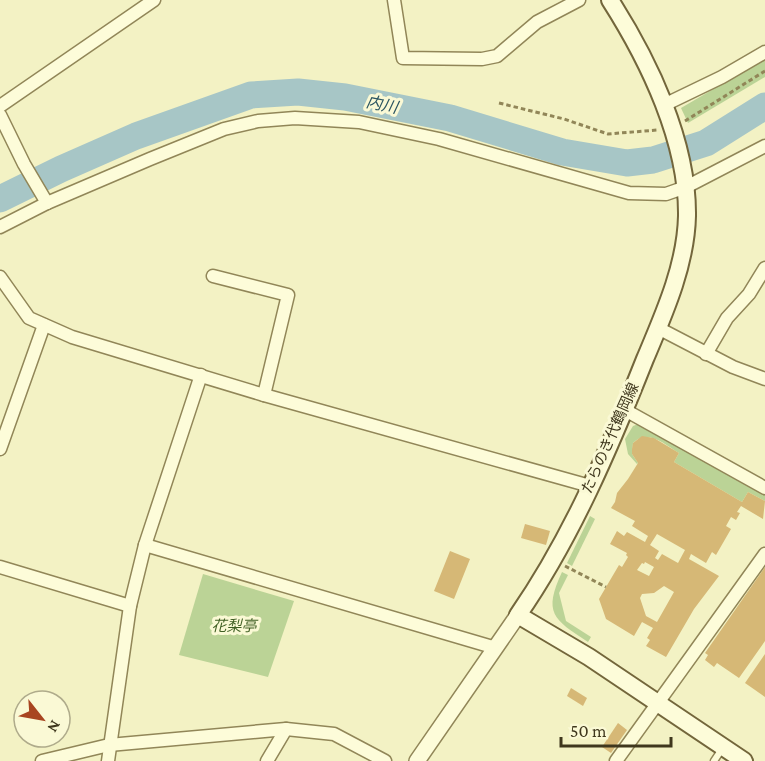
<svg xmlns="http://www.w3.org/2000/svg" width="765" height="761" font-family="'Crimson Pro','Noto Sans JP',serif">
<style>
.green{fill:#bbd396}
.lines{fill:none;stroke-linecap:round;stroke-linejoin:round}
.river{stroke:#a7c6c6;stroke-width:27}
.building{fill:#d6b876;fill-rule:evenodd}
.service-casing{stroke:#918658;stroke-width:9}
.minor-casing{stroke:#918658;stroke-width:15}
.tertiary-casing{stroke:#918658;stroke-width:18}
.secondary-casing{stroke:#73663b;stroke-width:20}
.path{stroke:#918658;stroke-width:3;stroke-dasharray:4.5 3;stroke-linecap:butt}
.service{stroke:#fdfcd9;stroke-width:6}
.minor{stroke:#fdfcd9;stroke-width:12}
.tertiary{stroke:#fdfcd9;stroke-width:15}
.secondary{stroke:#fdfcd9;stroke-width:16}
.labels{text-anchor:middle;stroke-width:6;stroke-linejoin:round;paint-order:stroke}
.street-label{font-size:15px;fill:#3f371d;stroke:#faf9d5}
.park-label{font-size:15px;font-style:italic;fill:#3e5e22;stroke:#faf9d5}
.water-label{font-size:16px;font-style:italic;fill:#2b5561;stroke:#faf9d5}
</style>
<rect width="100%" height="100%" fill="#f3f2c4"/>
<g class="green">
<polygon points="765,59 765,77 688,123 681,108"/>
<path d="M641 423 765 493V501L748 492 742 502 674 462 679 453C665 445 648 428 633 443L632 454 638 463 637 464 628 454 625 439 633 426Z"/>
<polygon points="590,516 595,519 572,566 567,563"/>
<path d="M562 572 568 575 559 593 566 621 591 637 588 642C553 619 543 613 562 572Z"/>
<polygon points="203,574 294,601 268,677 179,655"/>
</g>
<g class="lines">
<polyline class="river" points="0,199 61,169 136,136 251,95 298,92 345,97 450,118 562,152 627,163 653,160 706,143 765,106"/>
</g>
<g class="building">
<path d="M642 436 654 438 679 453 674 462 742 502 748 492 765 501 763 519 741 506 737 512 740 513 736 520 731 517 726 526 731 529 716 555 712 552 706 563 691 554 689 559 719 576 694 609 666 657 646 646 650 640 647 638 653 628 642 622 634 636 606 619 599 599 619 565 622 567 628 557 626 555 627 553 610 544 617 531 624 536 627 532 645 542 648 536 632 526 635 521 611 508 615 502 617 493 628 479 638 463 632 454V449L633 443ZM657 534 685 550 678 563 662 554 658 560 655 558 659 551 650 545ZM645 562 654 567 649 576 637 570 642 563 644 564ZM664 586 674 592 657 622 646 616 640 598 642 594 654 593Z"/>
<polygon points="525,524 550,531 546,545 521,538"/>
<polygon points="450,551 470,559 454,599 434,591"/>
<polygon points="765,567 765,641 739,678 717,663 714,667 705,660 708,655 705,653"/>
<polygon points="765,654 765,697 745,683"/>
<polygon points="571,688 587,698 583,706 567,696"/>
<polygon points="618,723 627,730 611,753 602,747"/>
</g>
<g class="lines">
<defs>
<polyline id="service" points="714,761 722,749"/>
<g id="minor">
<polyline points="394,0 403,58 482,59 497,56 537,22 579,0"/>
<polyline points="664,105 722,77 765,52"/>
<polyline points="0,106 154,0"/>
<polyline points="0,115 24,164 47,203"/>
<polyline points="0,227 47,203 150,159 224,129 258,121 295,118 359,122 439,139 629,193 666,194 686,187 765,146"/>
<polyline points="213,276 288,295 264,395"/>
<polyline points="0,277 29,318 72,337 264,395 590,486"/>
<polyline points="658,328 733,367 765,379"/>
<polyline points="706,354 727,318 749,294 765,268"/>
<polyline points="625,410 765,488"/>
<polyline points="0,449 44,325"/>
<polyline points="145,545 496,648"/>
<polyline points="0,567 130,606"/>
<polyline points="42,761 109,745 286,729 334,734 385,761"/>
<polyline points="108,761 130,606 145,545 201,375"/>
<polyline points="267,761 286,729"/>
<polyline points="616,761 765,554"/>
</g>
<polyline id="tertiary" points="417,761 518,615"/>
<path id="secondary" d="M610 0C649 61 688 142 687 216 686 265 664 314 645 359 610 447 572 537 518 615L589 657 744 761"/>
</defs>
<use href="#service" class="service-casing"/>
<use href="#minor" class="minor-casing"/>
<use href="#tertiary" class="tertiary-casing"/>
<use href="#secondary" class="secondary-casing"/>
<g class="path">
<polyline points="499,103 564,119 608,134 657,130"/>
<polyline points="685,121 765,71"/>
<polyline points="565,566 606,587"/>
</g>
<use href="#service" class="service"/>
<use href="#minor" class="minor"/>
<use href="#tertiary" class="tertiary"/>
<use href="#secondary" class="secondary"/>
</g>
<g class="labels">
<g class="street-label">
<text transform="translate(610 438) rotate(-66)" y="5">たらのき代鶴岡線</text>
</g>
<g class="park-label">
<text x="234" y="631">花梨亭</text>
</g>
<g class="water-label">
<text transform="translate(382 104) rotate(11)" y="6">内川</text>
</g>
</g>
<g transform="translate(42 719) rotate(121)"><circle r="28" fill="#faf9d5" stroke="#afab8b" stroke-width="1.5"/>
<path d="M0-4.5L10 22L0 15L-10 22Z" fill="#a84520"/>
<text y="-9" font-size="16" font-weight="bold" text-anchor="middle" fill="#3f371d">N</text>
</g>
<path d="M561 737v9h110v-9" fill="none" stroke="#3f371d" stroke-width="3"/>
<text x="570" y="737" font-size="18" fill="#3f371d" stroke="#faf9d5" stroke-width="4.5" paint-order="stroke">50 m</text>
</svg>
